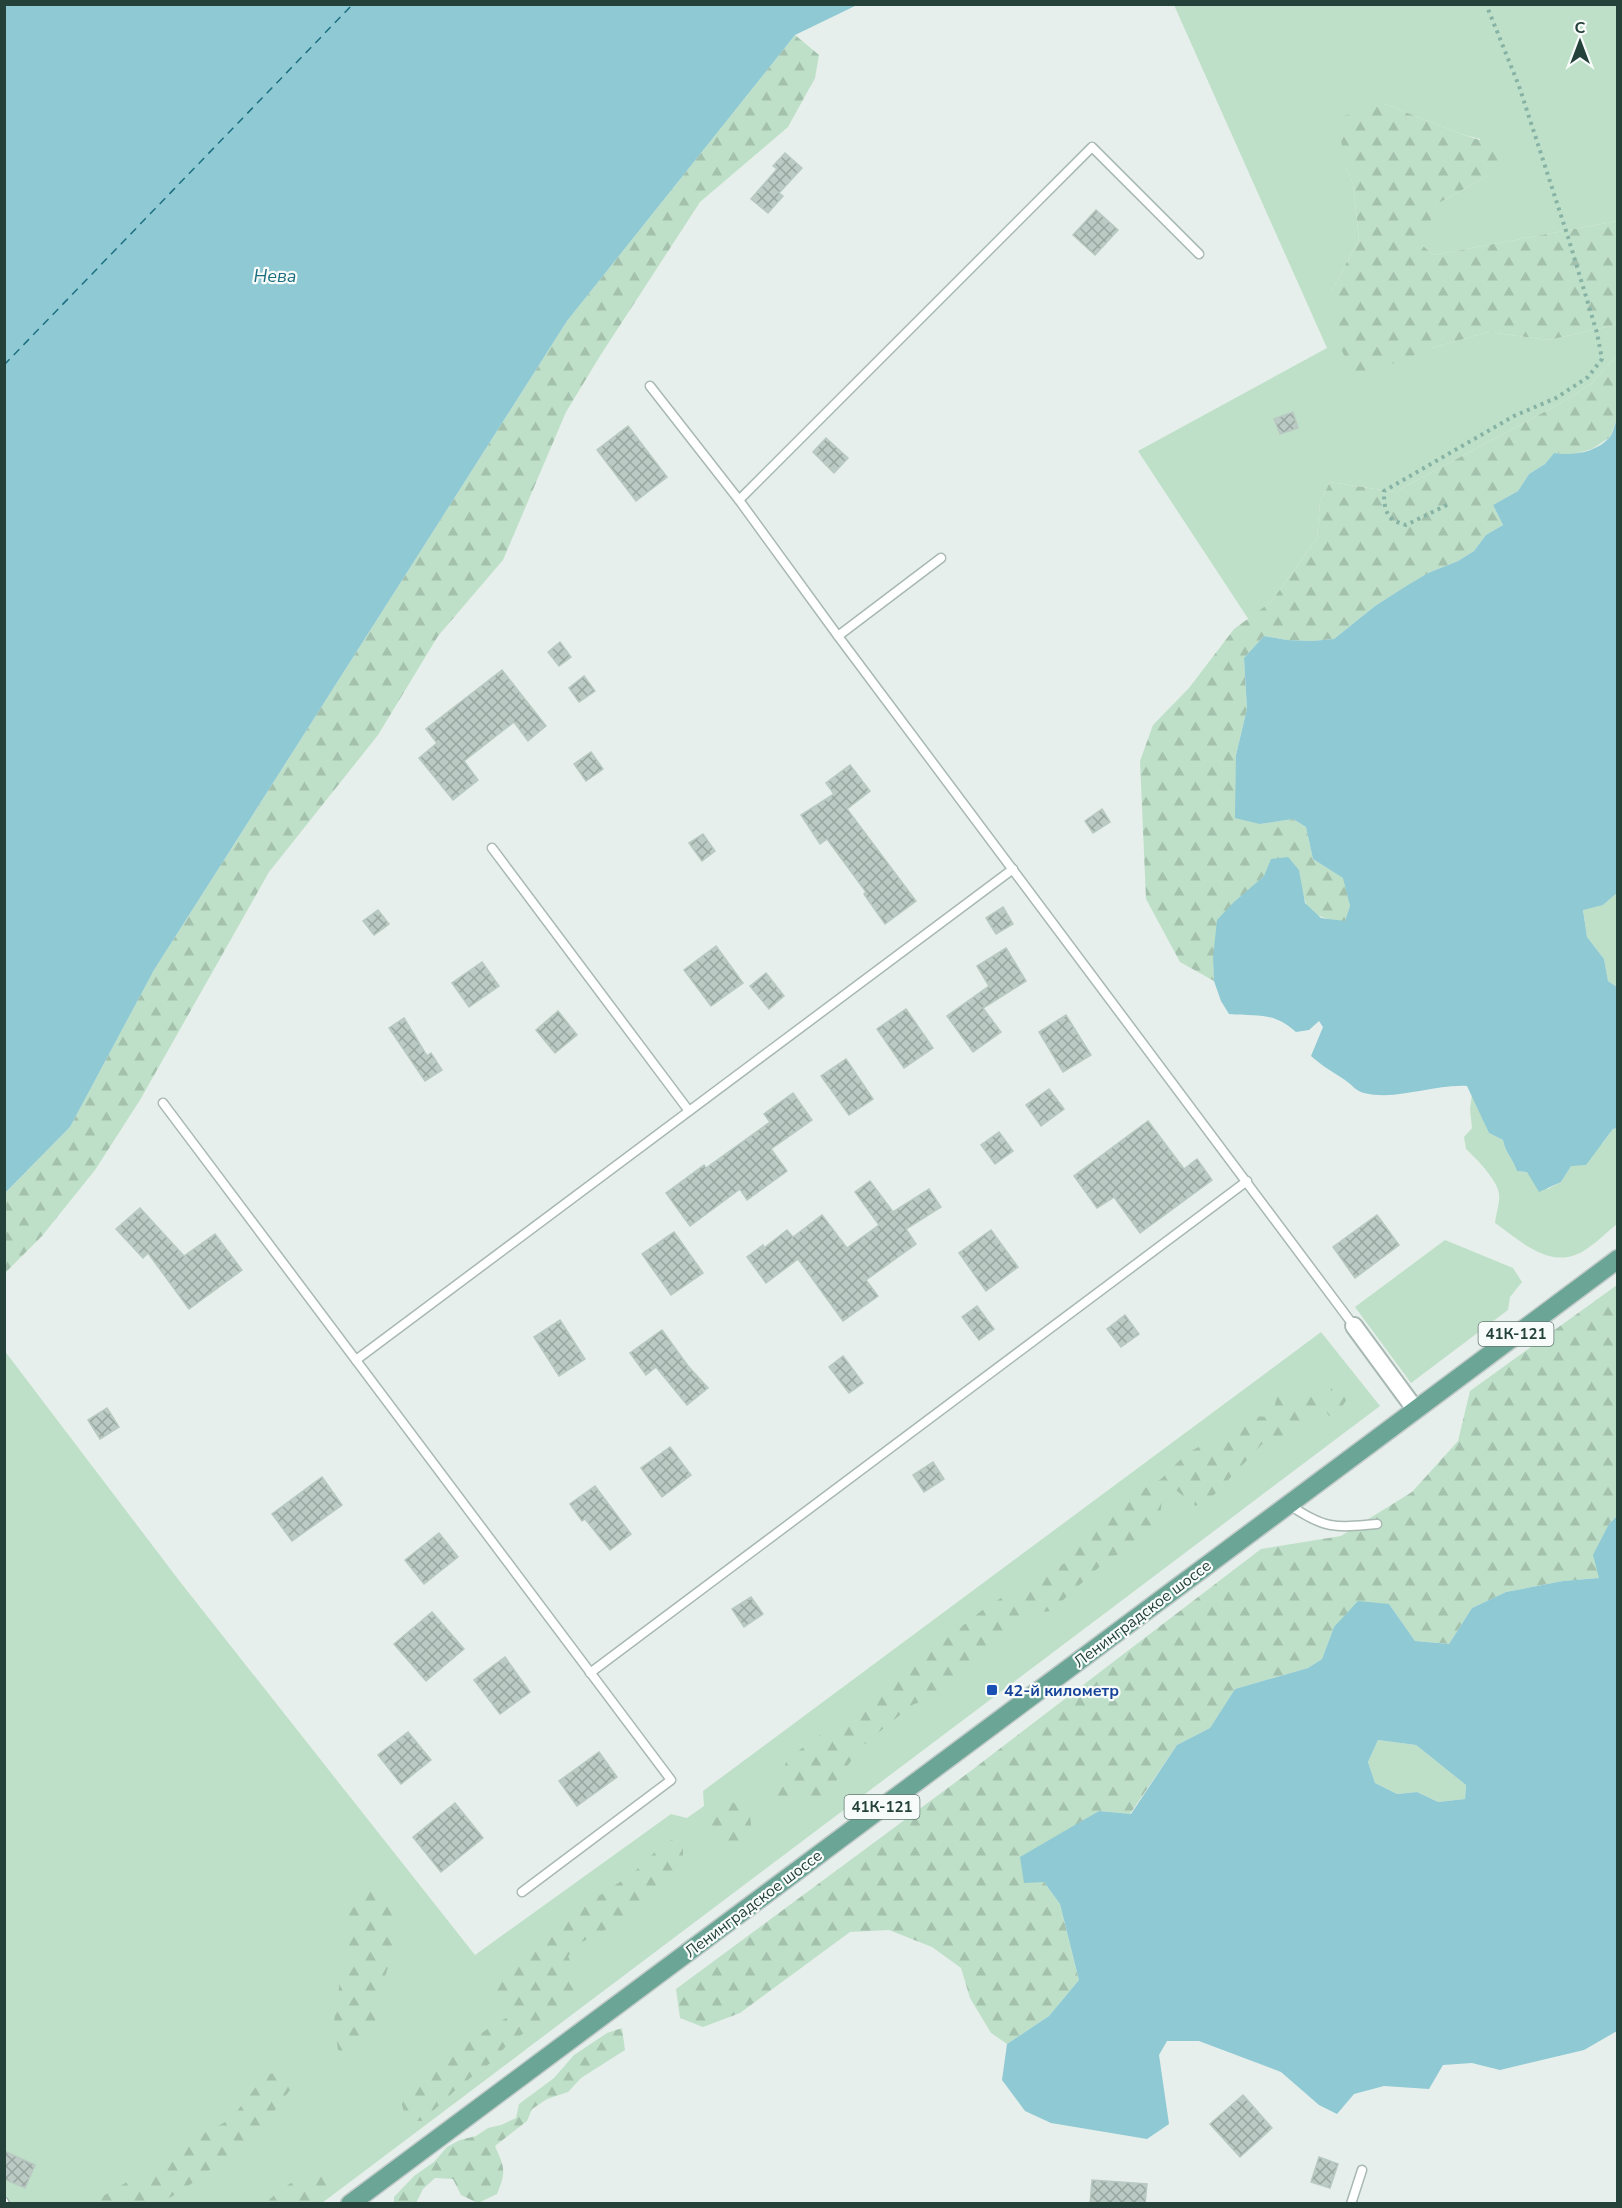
<svg xmlns="http://www.w3.org/2000/svg" width="1622" height="2208" font-family="'Nunito Sans',sans-serif">
<style>
.green{fill:#bfe0c8}
.forest{fill:url(#forest-firs)}
.water{fill:#8ec9d4;fill-rule:evenodd}
.lines{fill:none;stroke-linecap:round;stroke-linejoin:round}
.ferry{stroke:#1c6f80;stroke-width:1.5;stroke-dasharray:8 6;stroke-linecap:butt}
.building{fill:url(#building-cross-hatch);stroke:#b8c9c2;stroke-width:1.5}
.lane-casing{stroke:#a8b8b2;stroke-width:11}
.street-casing{stroke:#a8b8b2;stroke-width:20}
.primary-casing{stroke:#c2cac8;stroke-width:21}
.path{stroke:#86b3a5;stroke-width:4;stroke-dasharray:3 4.5;stroke-linecap:butt}
.lane{stroke:#fff;stroke-width:8}
.street{stroke:#fff;stroke-width:16}
.primary{stroke:#6aa596;stroke-width:18}
.transit-dot{fill:#1a4fb4;stroke:#f7fbf9;stroke-width:2}
.labels{text-anchor:middle;stroke-width:4.5;stroke-linejoin:round;paint-order:stroke}
.shield{fill:#f7fbf9;stroke:#637a73;stroke-width:1.5}
.shield-label{font-size:15px;font-weight:bold;fill:#24423a}
.street-label{font-size:16px;fill:#24423a;stroke:#f7fbf9}
.transit-label{font-size:16px;font-weight:bold;fill:#164399;stroke:#f7fbf9;text-anchor:start}
.water-label{font-size:18px;font-style:italic;fill:#1c6f80;stroke:#f7fbf9}
</style>
<defs>
<pattern id="forest-firs" width="22" height="20" patternUnits="userSpaceOnUse" patternTransform="scale(1.5)"><rect width="22" height="20" fill="#bfe0c8"/><path d="M5 1l3.5 6h-7zM16 11l3.5 6h-7z" fill="#a4c1ad"/></pattern>
<pattern id="building-cross-hatch" width="8" height="8" patternUnits="userSpaceOnUse" patternTransform="scale(1.5)"><rect width="8" height="8" fill="#bbcac4"/><path d="M0 0l8 8M0 8l8-8" fill="none" stroke="#98a6a0"/></pattern>
</defs>
<rect width="100%" height="100%" fill="#e6efeb"/>
<g class="green">
<polygon points="1174,5 1617,5 1617,221 1434,255 1421,244 1437,204 1489,175 1480,139 1461,134 1385,104 1346,168 1353,184 1359,239 1330,294 1432,348 1488,332 1549,340 1611,326 1617,323 1617,355 1591,384 1559,404 1395,492 1330,482 1320,502 1317,538 1271,602 1249,620 1138,451 1327,348"/>
<polygon points="1617,893 1617,987 1608,981 1604,959 1587,937 1583,909 1603,905"/>
<path d="M1472 1094 1489 1133 1503 1140C1505 1152 1513 1159 1517 1171L1527 1172 1548 1189 1561 1182 1571 1165 1603 1143 1613 1129 1617 1128V1224C1606 1233 1588 1251 1575 1255 1545 1266 1518 1239 1495 1223 1496 1214 1500 1203 1499 1194 1498 1181 1476 1158 1466 1149L1464 1137 1472 1128 1470 1109Z"/>
<polygon points="1445,1240 1513,1268 1522,1282 1510,1297 1508,1310 1411,1383 1355,1307"/>
<polygon points="1321,1332 1380,1406 322,2203 5,2204 4,1350 181,1583 475,1955 671,1814 687,1818 704,1806 703,1791"/>
<polygon points="1378,1740 1416,1745 1466,1785 1465,1799 1438,1802 1417,1792 1397,1794 1375,1783 1368,1762"/>
</g>
<g class="forest">
<polygon points="795,35 819,55 815,78 788,127 700,202 600,356 566,412 503,560 438,636 378,735 269,872 140,1100 95,1170 42,1236 5,1273 5,1193 70,1127 154,970 567,321"/>
<polygon points="1385,104 1461,134 1505,148 1489,175 1437,204 1422,245 1434,255 1617,221 1617,323 1611,326 1549,340 1488,332 1432,348 1354,379 1337,339 1330,294 1359,239 1353,184 1346,168 1337,118"/>
<path d="M1617 355V419L1610 437 1592 449 1571 455 1554 453 1545 464 1529 474 1518 491 1493 505 1503 525 1486 535 1474 551 1458 561 1428 573 1375 606 1334 639 1312 641 1287 640 1264 636 1244 658 1247 709 1236 755 1260 824 1293 819 1306 827 1313 859 1344 878 1350 906 1345 922C1304 916 1305 908 1299 870L1264 876 1253 886 1213 958 1214 981 1180 962 1146 899 1140 761 1153 725 1189 688 1234 629 1271 602 1317 538 1320 502 1330 482 1395 492 1559 404 1591 384Z"/>
<polygon points="1617,1285 1617,1516 1609,1524 1599,1578 1563,1581 1506,1592 1472,1608 1449,1644 1415,1641 1389,1604 1334,1627 1322,1659 1308,1668 1235,1689 1210,1728 1177,1745 1130,1814 1099,1811 1071,1829 1044,1882 1060,1904 1079,1980 1049,2016 1007,2044 991,2033 970,1998 961,1968 932,1947 889,1930 850,1932 740,2013 703,2027 680,2018 676,1989 968,1773 1261,1549 1341,1536 1412,1492 1458,1441 1470,1391"/>
<path d="M1335 1377 1344 1387 1346 1401 1335 1415 1329 1416 1323 1406H1311C1299 1437 1299 1438 1266 1440L1215 1494 1196 1506 1173 1488 1162 1500 1158 1532 1129 1551 1114 1556 1107 1560 1051 1611 1042 1612 1024 1618 1008 1645 989 1651 964 1663 947 1692 912 1705 861 1747 838 1779 819 1799 787 1804 779 1796 749 1808 752 1833 732 1855C718 1847 711 1837 704 1824L683 1846V1875L669 1888 613 1926 582 1942 568 1956 579 1983 563 2007 509 2043 489 2064 461 2085 422 2121H410L404 2112 401 2101 440 2063 486 2030 513 2014 498 2006 495 1981 513 1960 543 1939 567 1917 632 1874 657 1850 718 1807 777 1790 787 1759 870 1699 985 1608 1017 1588 1065 1563 1117 1504 1161 1479 1187 1453 1222 1435 1247 1416 1272 1417 1279 1388 1313 1397 1329 1395Z"/>
<polygon points="369,1880 388,1895 393,1921 393,1952 378,1998 375,2022 350,2057 338,2050 334,2021 344,1954 344,1904"/>
<path d="M622 2028 625 2050 581 2078 568 2092 547 2099 532 2109 527 2121 495 2146C504 2167 507 2170 497 2194L478 2203 461 2195 453 2179 435 2178 423 2189 416 2203H394V2197L414 2176 434 2162 447 2147 460 2140 476 2136 488 2128 501 2125 516 2118 519 2104 554 2078 574 2055 607 2033Z"/>
<polygon points="283,2071 296,2082 263,2126 200,2178 171,2197 158,2203 91,2203 127,2182 178,2147 231,2119 265,2075"/>
<path d="M327 2170V2187L316 2203H266C283 2186 303 2173 327 2170Z"/>
</g>
<g class="water">
<polygon points="5,4 857,5 795,35 567,321 154,970 70,1127 5,1193"/>
<path d="M1617 419V893L1603 905 1583 910 1587 937 1604 959 1608 981 1617 987V1128L1613 1129 1586 1165 1571 1166 1561 1182 1539 1192 1527 1172 1517 1171C1513 1159 1505 1152 1503 1140L1489 1133 1467 1086C1433 1084 1398 1101 1364 1093 1357 1092 1351 1084 1345 1080 1333 1072 1322 1066 1311 1056L1323 1027 1319 1021 1309 1030 1296 1032C1272 1011 1259 1017 1229 1014L1221 1001 1214 981 1213 958 1217 920 1233 903 1264 876 1271 859 1288 857 1299 870 1305 903 1321 918 1345 921 1350 906 1343 878 1313 859 1306 827 1293 819 1260 824 1235 818 1236 755 1247 709 1244 658 1264 636 1287 640 1312 641 1334 639 1375 606 1408 585 1428 573 1458 561 1474 551 1486 535 1503 525 1493 505 1518 491 1529 474 1545 464 1554 453C1572 456 1596 453 1610 437 1613 433 1615 424 1617 419Z"/>
<path d="M1617 1516V2031L1584 2050 1500 2070 1472 2063 1443 2065 1429 2089 1384 2086 1354 2094 1337 2114 1319 2105 1281 2072 1199 2041H1167L1159 2055 1169 2124 1147 2139 1051 2123 1025 2111 1002 2080 1007 2044 1049 2016 1079 1980 1060 1904 1044 1882 1024 1883 1020 1857 1099 1811 1131 1814 1177 1745 1210 1728 1235 1689 1308 1668 1322 1659 1334 1627 1358 1601 1389 1604 1415 1641 1449 1644 1472 1608 1506 1592 1563 1581 1599 1578 1593 1555 1609 1524ZM1378 1740 1416 1745 1466 1785 1465 1799 1438 1802 1417 1792 1397 1794 1375 1783 1368 1762Z"/>
</g>
<g class="lines">
<polyline class="ferry" points="4,365 353,4"/>
</g>
<g class="building">
<polygon points="785,153 802,168 779,193 783,196 768,213 751,199 777,169 773,166"/>
<polygon points="1096,210 1118,230 1095,255 1073,235"/>
<polygon points="1293,412 1298,428 1280,434 1274,419"/>
<polygon points="628,426 667,477 636,501 597,450"/>
<polygon points="826,438 848,458 834,473 813,452"/>
<polygon points="560,642 571,657 559,666 548,652"/>
<polygon points="502,670 546,726 528,741 514,722 464,761 478,780 453,800 419,758 437,743 426,729"/>
<polygon points="584,676 595,691 579,702 569,688"/>
<polygon points="591,752 603,769 586,781 574,764"/>
<polygon points="850,765 870,791 847,809 916,901 885,924 864,894 866,892 827,839 820,844 801,815 834,794 826,783"/>
<polygon points="1102,809 1110,822 1093,833 1085,821"/>
<polygon points="703,834 715,851 702,861 689,843"/>
<polygon points="1003,907 1013,924 996,934 986,918"/>
<polygon points="378,910 389,924 374,935 363,921"/>
<polygon points="716,946 743,983 711,1006 684,970"/>
<polygon points="1006,948 1026,981 983,1008 1001,1032 973,1052 947,1016 989,986 977,966"/>
<polygon points="482,962 499,986 469,1007 452,983"/>
<polygon points="766,973 784,996 769,1009 750,986"/>
<polygon points="906,1009 933,1048 904,1068 877,1029"/>
<polygon points="558,1011 577,1035 555,1053 536,1030"/>
<polygon points="1066,1015 1091,1055 1063,1072 1039,1032"/>
<polygon points="404,1018 427,1056 431,1053 442,1070 425,1081 389,1028"/>
<polygon points="846,1059 873,1099 849,1115 821,1076"/>
<polygon points="1049,1089 1064,1109 1041,1126 1026,1105"/>
<polygon points="793,1093 812,1120 771,1149 787,1171 747,1200 740,1189 690,1226 666,1193 704,1165 706,1168 770,1122 764,1114"/>
<polygon points="1148,1121 1184,1169 1197,1159 1212,1180 1140,1233 1114,1197 1097,1208 1074,1176"/>
<polygon points="999,1132 1013,1151 995,1164 981,1145"/>
<polygon points="870,1181 893,1212 929,1189 941,1207 906,1229 916,1244 866,1280 878,1296 843,1321 798,1259 766,1283 747,1257 763,1245 764,1248 787,1230 793,1237 822,1215 847,1248 879,1225 855,1192"/>
<polygon points="140,1208 184,1256 215,1234 242,1270 189,1309 148,1253 143,1258 116,1229"/>
<polygon points="1377,1215 1399,1245 1355,1278 1333,1247"/>
<polygon points="991,1230 1018,1267 986,1291 959,1253"/>
<polygon points="674,1232 703,1273 671,1295 642,1254"/>
<polygon points="977,1306 994,1329 979,1340 962,1317"/>
<polygon points="1125,1315 1139,1334 1121,1347 1107,1329"/>
<polygon points="560,1320 585,1359 559,1376 534,1337"/>
<polygon points="662,1330 688,1366 708,1388 687,1405 656,1367 646,1375 630,1353"/>
<polygon points="843,1356 863,1383 849,1393 829,1367"/>
<polygon points="107,1408 119,1427 100,1439 88,1420"/>
<polygon points="670,1447 691,1475 662,1497 641,1468"/>
<polygon points="933,1462 944,1479 924,1492 913,1475"/>
<polygon points="322,1477 342,1505 292,1541 272,1514"/>
<polygon points="595,1486 631,1534 610,1550 585,1519 582,1521 570,1504"/>
<polygon points="439,1533 458,1557 424,1584 405,1560"/>
<polygon points="751,1597 763,1614 744,1627 732,1609"/>
<polygon points="432,1612 464,1649 426,1681 394,1644"/>
<polygon points="505,1657 530,1692 500,1714 474,1680"/>
<polygon points="408,1732 431,1760 401,1784 378,1755"/>
<polygon points="599,1752 617,1777 577,1806 559,1781"/>
<polygon points="455,1803 483,1838 441,1872 413,1837"/>
<polygon points="1243,2095 1272,2128 1240,2157 1210,2124"/>
<polygon points="4,2151 35,2165 25,2188 4,2179"/>
<polygon points="1319,2157 1338,2164 1330,2188 1311,2182"/>
<polygon points="1092,2180 1147,2184 1145,2204 1090,2204"/>
</g>
<g class="lines">
<defs>
<g id="lane">
<polyline points="650,386 739,500 838,636 1354,1326"/>
<polyline points="739,500 1092,147 1199,254"/>
<polyline points="838,636 941,558"/>
<polyline points="492,848 689,1111"/>
<polyline points="163,1103 671,1780 522,1892"/>
<polyline points="356,1360 1013,869"/>
<path d="M1288 1504C1324 1529 1334 1528 1377 1524"/>
<polyline points="590,1673 1247,1181"/>
<polyline points="4,2202 5,2204"/>
<polyline points="1351,2204 1362,2170"/>
</g>
<polyline id="street" points="1354,1326 1415,1409"/>
<polyline id="primary" points="350,2204 1618,1259"/>
</defs>
<use href="#lane" class="lane-casing"/>
<use href="#street" class="street-casing"/>
<use href="#primary" class="primary-casing"/>
<path class="path" d="M1447 505 1406 525C1386 520 1384 510 1384 491L1514 416 1556 398 1588 377 1602 359 1597 333 1568 237 1519 86 1486 4"/>
<use href="#lane" class="lane"/>
<use href="#street" class="street"/>
<use href="#primary" class="primary"/>
</g>
<rect class="transit-dot" x="986" y="1684" width="12" height="12" rx="3"/>
<g class="labels">
<g class="shield">
<rect x="1478.5" y="1322" width="75" height="24" rx="4.5"/>
<rect x="844.5" y="1795" width="75" height="24" rx="4.5"/>
</g>
<g class="shield-label">
<text x="1516" y="1339">41К-121</text>
<text x="882" y="1812">41К-121</text>
</g>
<g class="street-label">
<text transform="translate(1142 1613) rotate(-37)" y="6">Ленинградское шоссе</text>
<text transform="translate(753 1903) rotate(-37)" y="6">Ленинградское шоссе</text>
</g>
<g class="transit-label">
<text x="1004" y="1696">42-й километр</text>
</g>
<g class="water-label">
<text x="275" y="282">Нева</text>
</g>
</g>
<rect width="1622" height="2208" fill="none" stroke="#24423a" stroke-width="12"/>
<g transform="translate(1580 42)" stroke="#f7fbf9" stroke-width="4.5" paint-order="stroke">
<path d="M0-4.5L10 22L0 15L-10 22Z" fill="#24423a"/>
<text y="-9" font-size="16" font-weight="bold" text-anchor="middle" fill="#24423a">С</text>
</g>
</svg>
